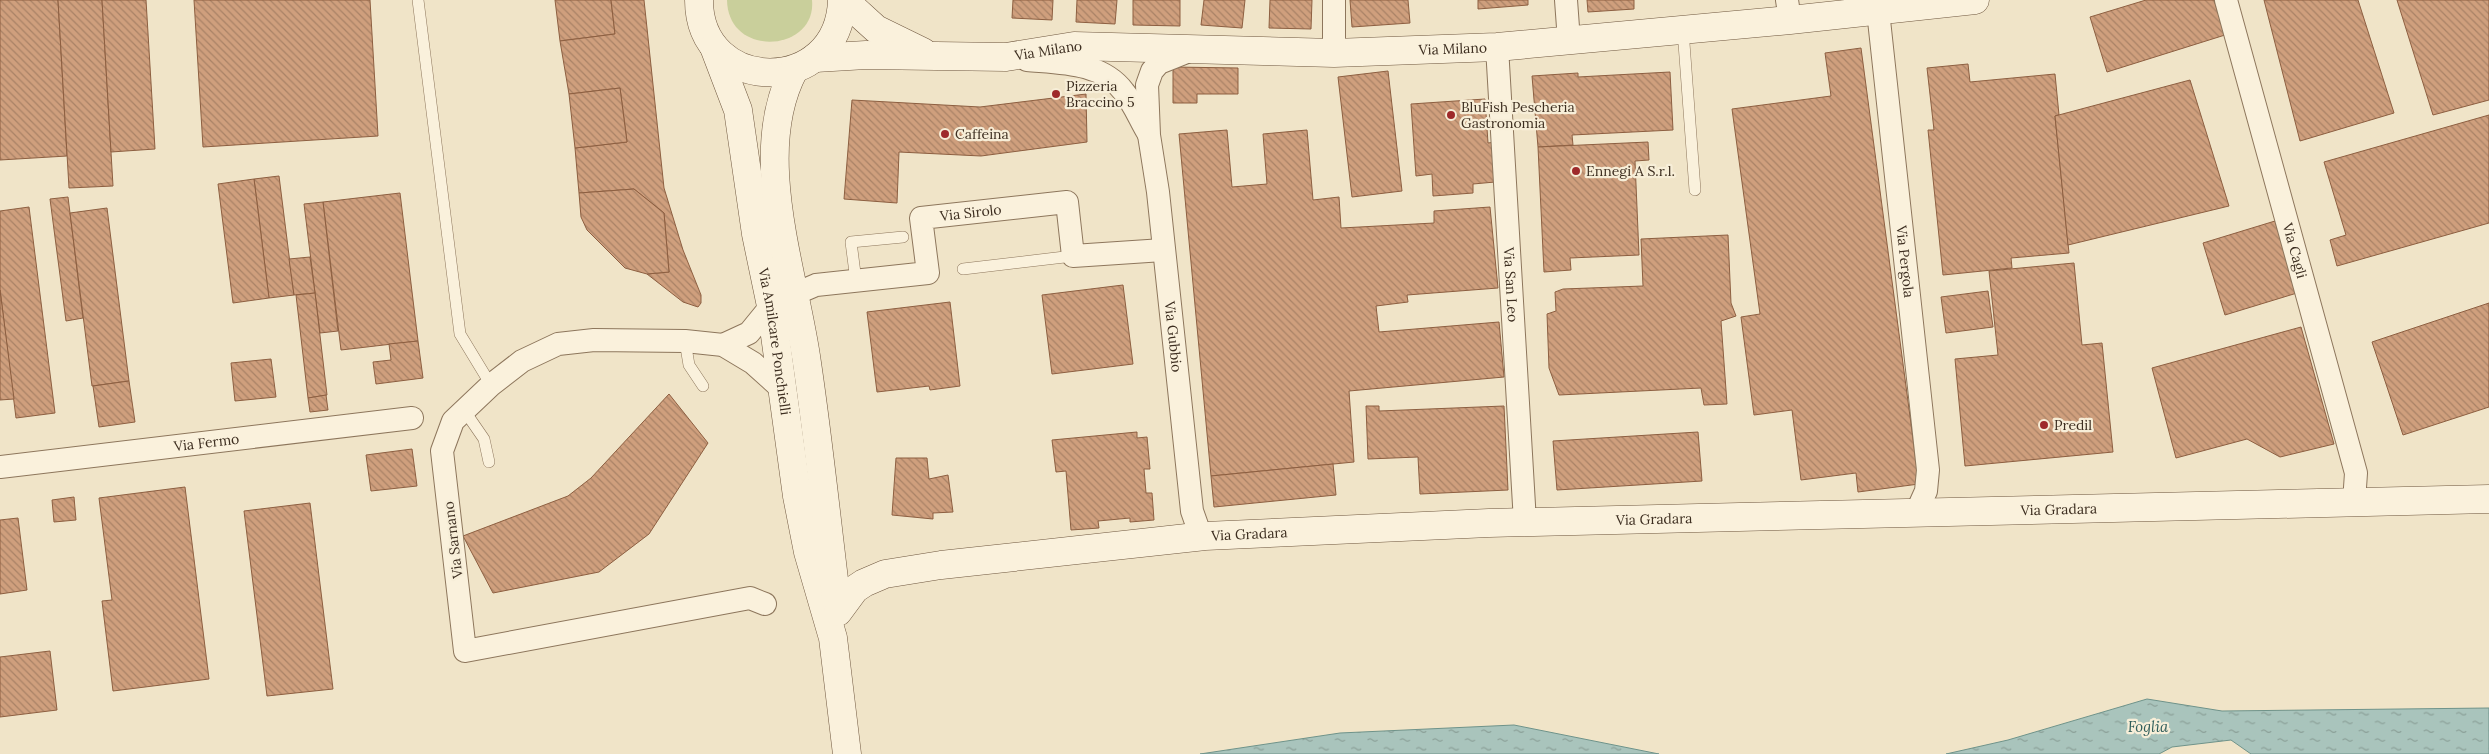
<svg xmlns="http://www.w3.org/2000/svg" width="2489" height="754" font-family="Lora,serif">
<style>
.green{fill:#c9cf9b}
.water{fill:url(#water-ripples);stroke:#6f938a}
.building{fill:url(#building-back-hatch);stroke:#8d5f41}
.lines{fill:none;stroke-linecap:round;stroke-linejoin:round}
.lane-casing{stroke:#8d765c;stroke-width:12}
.street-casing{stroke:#8d765c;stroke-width:24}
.secondary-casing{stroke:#6f573f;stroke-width:29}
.lane{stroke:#faf1dc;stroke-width:11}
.street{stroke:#faf1dc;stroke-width:22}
.secondary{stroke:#faf1dc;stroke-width:28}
.poi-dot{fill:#9e2a2b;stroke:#f7eed8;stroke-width:2}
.labels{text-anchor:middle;stroke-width:4.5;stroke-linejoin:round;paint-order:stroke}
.street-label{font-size:14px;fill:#3d2e20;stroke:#f7eed8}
.poi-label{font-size:14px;fill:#3d2e20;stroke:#f7eed8;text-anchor:start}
.water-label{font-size:15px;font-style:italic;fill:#2f5d5a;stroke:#f7eed8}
</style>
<defs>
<pattern id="water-ripples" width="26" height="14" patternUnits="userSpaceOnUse" patternTransform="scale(1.25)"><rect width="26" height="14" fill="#a9c4bc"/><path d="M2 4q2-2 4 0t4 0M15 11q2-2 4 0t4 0" fill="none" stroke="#8ba098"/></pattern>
<pattern id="building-back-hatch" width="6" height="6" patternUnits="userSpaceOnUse" patternTransform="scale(1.25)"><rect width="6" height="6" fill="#cf9f7d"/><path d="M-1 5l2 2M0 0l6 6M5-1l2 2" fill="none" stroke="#a98266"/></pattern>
</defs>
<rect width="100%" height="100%" fill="#f0e4c8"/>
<path class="green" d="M727 0H812C817 52 728 59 727 0Z"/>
<g class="water">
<polygon points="2147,699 2222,711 2489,708 2489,754 2251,754 2231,740 2172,747 2159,754 1946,754 2008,740"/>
<polygon points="1514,725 1659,754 1200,754 1340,733"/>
</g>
<g class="building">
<polygon points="0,0 58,0 67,156 0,160"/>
<polygon points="58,0 102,0 113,186 69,188"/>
<polygon points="102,0 146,0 155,149 111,152"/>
<polygon points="194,0 370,0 378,136 203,147"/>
<polygon points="555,0 611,0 615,34 560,41"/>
<polygon points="611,0 644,0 664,188 683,250 701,295 701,303 698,307 683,302 647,274 669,272 664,213 634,189 579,193 575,148 627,142 620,88 569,94 560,41 615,34"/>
<polygon points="1013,0 1053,0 1052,20 1012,18"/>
<polygon points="1077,0 1117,0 1115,24 1076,22"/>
<polygon points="1133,0 1180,0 1180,26 1133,25"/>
<polygon points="1204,0 1245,0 1242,28 1201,25"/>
<polygon points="1270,0 1312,0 1311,29 1269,28"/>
<polygon points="1350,0 1408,0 1410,23 1352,27"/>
<polygon points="1478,0 1528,0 1528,5 1478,9"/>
<polygon points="1587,0 1634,0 1634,9 1588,12"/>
<polygon points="2146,0 2214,0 2225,35 2107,72 2090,17"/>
<polygon points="2264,0 2358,0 2394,113 2300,141"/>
<polygon points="2397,0 2489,0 2489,100 2433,115"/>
<polygon points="1861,48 1919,484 1858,492 1856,473 1801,480 1792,410 1754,415 1741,317 1760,314 1732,109 1831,96 1825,53"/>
<polygon points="1968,64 1970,82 2055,74 2059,115 2055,116 2069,253 2011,258 2012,268 1943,275 1928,130 1934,130 1927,68"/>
<polygon points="1173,67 1238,68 1238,94 1197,94 1197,103 1173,103"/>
<polygon points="1388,71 1402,191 1352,197 1338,77"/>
<polygon points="1670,72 1673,130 1572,135 1573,145 1538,147 1532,76 1578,73 1578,77"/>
<polygon points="2190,80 2229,206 2068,245 2055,116"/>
<polygon points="620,88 627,142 575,148 569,94"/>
<polygon points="1086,94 1087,142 981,156 899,152 897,203 844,199 852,100 980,107"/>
<polygon points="1485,99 1488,143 1496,142 1495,182 1473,184 1473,193 1433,196 1432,174 1416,176 1411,104"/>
<polygon points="2489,115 2489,223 2337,266 2330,240 2346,235 2324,162"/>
<polygon points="1227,130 1232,187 1267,184 1263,134 1307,130 1313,200 1339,197 1341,228 1434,223 1434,211 1490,207 1498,288 1407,295 1408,302 1376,306 1379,332 1499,322 1504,377 1349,391 1354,462 1211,476 1179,134"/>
<polygon points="1648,142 1649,160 1635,161 1639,255 1570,258 1571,270 1544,272 1538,147"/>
<polygon points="279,176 294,295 269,298 254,179"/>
<polygon points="254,179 269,298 233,303 218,184"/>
<polygon points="634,189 664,213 669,272 647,274 625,268 587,230 581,217 579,193"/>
<polygon points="400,193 418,341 341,350 323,202"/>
<polygon points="68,197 83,318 66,321 50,199"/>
<polygon points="323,202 338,331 320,333 304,204"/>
<polygon points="29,207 55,413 16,418 0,290 0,211"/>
<polygon points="107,208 129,381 92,386 70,213"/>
<polygon points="2275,221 2297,293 2225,315 2203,243"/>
<polygon points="1728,235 1731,303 1736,316 1721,321 1727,404 1704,405 1701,388 1559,395 1549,368 1547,314 1556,311 1555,292 1563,289 1643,286 1641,239"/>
<polygon points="310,257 315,293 294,295 289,259"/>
<polygon points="2074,263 2082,345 2102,343 2113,452 1965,466 1955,359 1998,355 1989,271"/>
<polygon points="1123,285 1133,364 1052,374 1042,295"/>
<polygon points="0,290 14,399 0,400"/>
<polygon points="1988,291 1993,327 1946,333 1941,297"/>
<polygon points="315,293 327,395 308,398 296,295"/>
<polygon points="950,302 960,386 930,390 929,386 877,392 867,312"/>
<polygon points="2489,303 2489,407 2403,435 2372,342"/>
<polygon points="2301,327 2334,444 2280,457 2247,439 2176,458 2152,368"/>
<polygon points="418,341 423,378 376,384 373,362 391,360 389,344"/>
<polygon points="271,359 276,397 235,401 231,363"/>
<polygon points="129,381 135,422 99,427 93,386"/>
<polygon points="669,394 708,443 649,534 599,572 493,593 463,536 568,496 591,478"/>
<polygon points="326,395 328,410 310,412 308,398"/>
<polygon points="1366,406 1379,406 1379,411 1504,406 1508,490 1420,494 1418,457 1368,459"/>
<polygon points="1137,432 1137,438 1147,437 1150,469 1144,469 1146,493 1152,493 1154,520 1130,522 1130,518 1098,521 1099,528 1071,530 1066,471 1056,472 1052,440"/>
<polygon points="1698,432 1702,481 1557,490 1553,441"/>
<polygon points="412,449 417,486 371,491 366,455"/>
<polygon points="896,458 927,458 929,479 948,475 953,512 933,513 933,519 892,515"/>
<polygon points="1333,464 1336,495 1214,507 1211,476"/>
<polygon points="185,487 209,679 113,691 102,601 112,600 99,498"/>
<polygon points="74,497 76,520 54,522 52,500"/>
<polygon points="310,503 333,689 267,696 244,511"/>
<polygon points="18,518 27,590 0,594 0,520"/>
<polygon points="50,651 57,710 0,717 0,657"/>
</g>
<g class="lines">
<defs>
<g id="lane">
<polyline points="418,0 460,334 491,385"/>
<polyline points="1683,30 1695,190"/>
<polyline points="963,269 1073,256"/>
<polyline points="856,281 851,242 903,237"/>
<polyline points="685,341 689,365 703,386"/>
<polyline points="464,410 484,439 489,462"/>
</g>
<g id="street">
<polyline points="1566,0 1569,41"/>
<polyline points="1787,0 1790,20"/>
<path id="s1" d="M2226 0 2356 473 2354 502"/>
<path id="s2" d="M1878 11 1928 470 1926 491 1917 511"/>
<path id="s3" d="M1497 47 1525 522"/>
<path id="s4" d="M1189 51 1159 63 1152 71 1147 85 1149 135 1158 192 1192 511 1198 528 1205 536"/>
<polyline points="1334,53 1334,0"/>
<path d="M1027 60C1061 63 1102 62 1124 92 1134 104 1140 120 1148 133"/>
<path id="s5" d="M795 294 816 285 928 273 921 218 1067 202 1073 256 1163 250"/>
<polyline points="723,345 749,333 771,306"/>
<path id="s6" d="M0 467 412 418"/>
<polyline points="765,604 750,598 465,651 442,451 453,421 491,385 522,361 558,344 594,340 685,341 723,345 753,363 784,391"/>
</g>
<g id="secondary">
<path d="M699 0C699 95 839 98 842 0"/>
<polyline points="844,0 876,29 923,52"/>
<path id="s7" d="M714 47 738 110 756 234 771 306 797 496 808 552 833 638 847 754"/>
<path id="s8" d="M815 58 866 55 1006 57 1074 46 1334 53 1497 47 1790 20 1975 0"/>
<path d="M794 70C749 154 795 274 807 363 819 444 827 524 837 604"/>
<path id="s9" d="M838 612 855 589 864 583 885 574 941 565 1205 536 1489 523 2489 499"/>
</g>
</defs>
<use href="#lane" class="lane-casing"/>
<use href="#street" class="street-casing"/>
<use href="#secondary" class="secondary-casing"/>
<use href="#lane" class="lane"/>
<use href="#street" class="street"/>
<use href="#secondary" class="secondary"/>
</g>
<g class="poi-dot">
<circle cx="1056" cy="94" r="5"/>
<circle cx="1451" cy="115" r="5"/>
<circle cx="945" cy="134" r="5"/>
<circle cx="1576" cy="171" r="5"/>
<circle cx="2044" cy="425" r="5"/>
</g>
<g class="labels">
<g class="street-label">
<text dy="5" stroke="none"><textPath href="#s8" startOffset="639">Via Milano</textPath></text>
<text dy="5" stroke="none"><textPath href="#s8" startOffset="234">Via Milano</textPath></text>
<text dy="5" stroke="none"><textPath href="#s5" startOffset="241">Via Sirolo</textPath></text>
<text dy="5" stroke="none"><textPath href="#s1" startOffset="260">Via Cagli</textPath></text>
<text dy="5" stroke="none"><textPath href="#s2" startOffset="252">Via Pergola</textPath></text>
<text dy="5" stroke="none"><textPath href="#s3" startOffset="238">Via San Leo</textPath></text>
<text dy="5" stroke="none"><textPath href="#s4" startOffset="311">Via Gubbio</textPath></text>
<text dy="5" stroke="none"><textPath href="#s7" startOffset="302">Via Amilcare Ponchielli</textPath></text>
<text dy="5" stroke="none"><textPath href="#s6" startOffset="208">Via Fermo</textPath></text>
<text dy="5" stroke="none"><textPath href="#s9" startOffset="1239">Via Gradara</textPath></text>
<text dy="5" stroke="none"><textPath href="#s9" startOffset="834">Via Gradara</textPath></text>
<text dy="5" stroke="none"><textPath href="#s9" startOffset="429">Via Gradara</textPath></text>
<text transform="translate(453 540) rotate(-97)" y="5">Via Sarnano</text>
</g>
<g class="poi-label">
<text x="1066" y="91">Pizzeria<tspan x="1066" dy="16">Braccino 5</tspan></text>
<text x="1461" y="112">BluFish Pescheria<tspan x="1461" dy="16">Gastronomia</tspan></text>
<text x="955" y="139">Caffeina</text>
<text x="1586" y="176">Ennegi A S.r.l.</text>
<text x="2054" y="430">Predil</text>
</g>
<g class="water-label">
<text x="2148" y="732">Foglia</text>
</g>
</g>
</svg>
